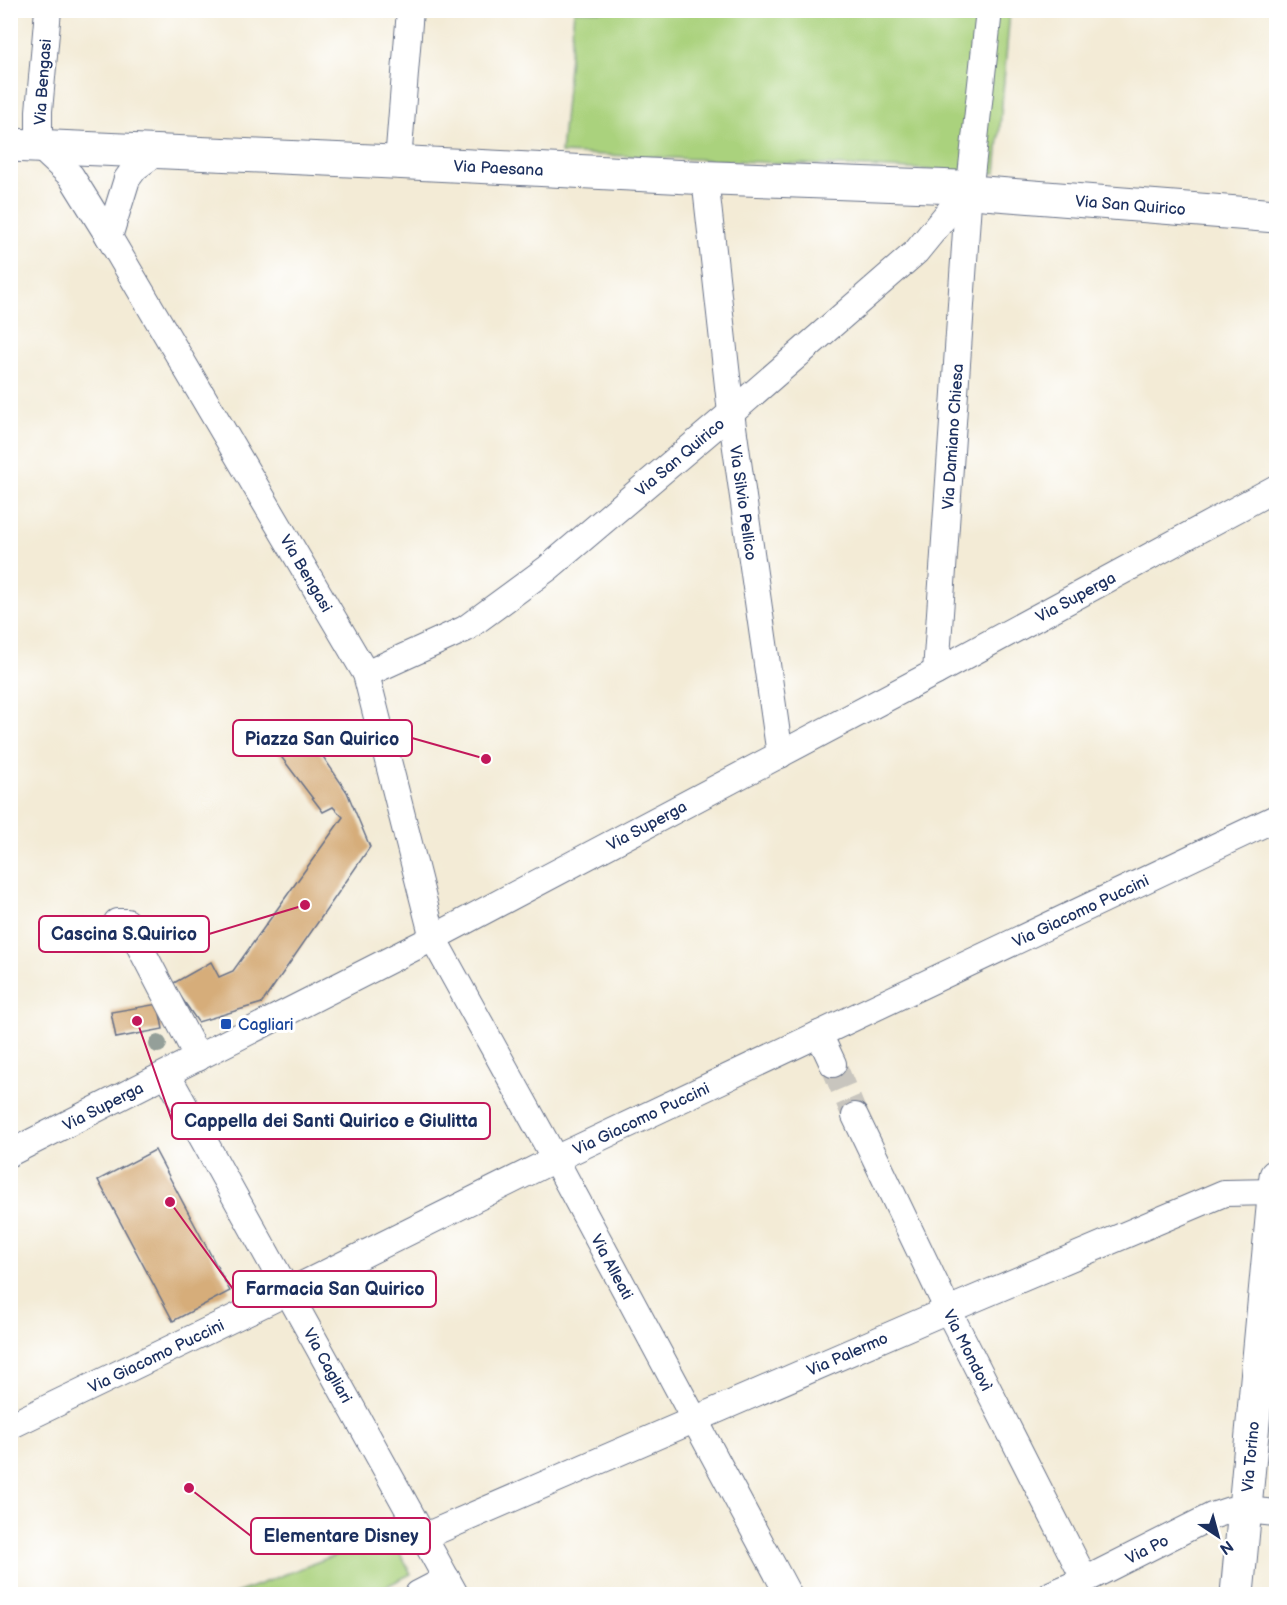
<svg xmlns="http://www.w3.org/2000/svg" width="1287" height="1605" font-family="'Balsamiq Sans',sans-serif">
<style>
.green{fill:#aad27d;stroke:#62806e;stroke-width:1.5}
.building{fill:#d6ad7a}
.lines{fill:none;stroke-linecap:round;stroke-linejoin:round}
.street-tunnel{stroke:#c8c5be;stroke-width:26;stroke-dasharray:26 13;stroke-linecap:butt}
.street-casing{stroke:#677188;stroke-width:28}
.secondary-casing{stroke:#677188;stroke-width:35}
.street{stroke:#fff;stroke-width:26}
.secondary{stroke:#fff;stroke-width:33}
.tree{fill:#949f99}
.transit-dot{fill:#1a4fb4;stroke:#fff;stroke-width:2}
.labels{text-anchor:middle;stroke-width:6;stroke-linejoin:round;paint-order:stroke}
.street-label{font-size:16px;fill:#1b2f5e;stroke:#fff}
.transit-label{font-size:16px;fill:#164399;stroke:#fff;text-anchor:start}
.leader{fill:none;stroke:#c2185b;stroke-width:2}
.callout-dot{fill:#c2185b;stroke:#fff;stroke-width:2}
.callout{fill:#fff;stroke:#c2185b;stroke-width:2}
.callout-label{font-size:18px;text-anchor:middle;font-weight:bold;fill:#1b2f5e}
</style>
<rect width="100%" height="100%" fill="#fff"/>
<filter id="ink" filterUnits="userSpaceOnUse"><feTurbulence type="fractalNoise" baseFrequency=".0167" numOctaves="2"/><feDisplacementMap in="SourceGraphic" scale="12" xChannelSelector="R" yChannelSelector="G"/><feConvolveMatrix kernelMatrix="1 2 1 2 8 2 1 2 1" color-interpolation-filters="sRGB"/></filter>
<filter id="wash" filterUnits="userSpaceOnUse"><feTurbulence type="fractalNoise" baseFrequency=".008" numOctaves="4" result="noise"/><feDisplacementMap in="SourceGraphic" scale="24" xChannelSelector="R" yChannelSelector="G"/><feGaussianBlur stdDeviation="1.35" result="paint"/><feColorMatrix in="noise" values="0 0 0 0 0 0 0 0 0 0 0 0 0 0 0 0 0 1.4 0 .05"/><feComposite in="paint" operator="in"/></filter>
<g filter="url(#wash)">
<rect width="100%" height="100%" fill="#f3ebd6"/>
<g class="green">
<polygon points="574,11 1010,11 996,173 561,153"/>
<polygon points="390,1534 411,1574 371,1594 234,1594"/>
</g>
<g id="blocks">
<g class="building">
<polygon points="303,727 347,792 370,847 262,1003 198,1022 172,984 211,962 219,977 233,971 343,817 333,807 323,812 270,742"/>
<polygon points="158,1004 163,1029 116,1038 111,1012"/>
<polygon points="155,1150 230,1291 173,1321 98,1180"/>
</g>
</g>
</g>
<g filter="url(#ink)">
<use href="#blocks" fill-opacity="0" stroke="#677188" stroke-width="1.5"/>
<g class="lines">
<polyline class="street-tunnel" points="833,1064 855,1116"/>
<defs>
<g id="street">
<path id="s1" d="M48 10 39 111V146L71 176 109 237 366 674 433 938 555 1159 788 1594"/>
<polyline points="398,162 410,10"/>
<polyline points="971,176 989,10"/>
<path id="s2" d="M705 178 731 413 780 755"/>
<polyline points="109,237 127,179 135,168 157,152"/>
<path id="s3" d="M936 672 968 202"/>
<path id="s4" d="M366 674 465 629 548 568 731 413 916 252 961 197"/>
<polyline points="117,922 127,922 198,1058"/>
<polyline points="819,1034 833,1064"/>
<path id="s5" d="M167 1074 455 1594"/>
<path id="s6" d="M855 1116 948 1310 1085 1580"/>
<path id="s7" d="M10 1153 433 938 936 672 1276 488"/>
<path id="s8" d="M10 1426 288 1292 555 1159 1276 818"/>
<path id="s9" d="M423 1537 948 1310 1224 1193 1275 1192"/>
<polyline points="418,1594 447,1579"/>
<path id="s10" d="M1052 1594 1085 1580 1212 1516 1230 1510H1245L1276 1513"/>
</g>
<g id="secondary">
<path id="s11" d="M10 145 371 161 689 177 958 187"/>
<path id="s12" d="M984 193 1276 216"/>
<path id="s13" d="M1237 1594 1276 1176"/>
</g>
</defs>
<use href="#street" class="street-casing"/>
<use href="#secondary" class="secondary-casing"/>
<use href="#street" class="street"/>
<use href="#secondary" class="secondary"/>
</g>
<circle class="tree" cx="158" cy="1044" r="9"/>
</g>
<rect class="transit-dot" x="220" y="1018" width="12" height="12" rx="3"/>
<g class="labels">
<g class="street-label">
<text transform="translate(42 82) rotate(-86)" y="6">Via Bengasi</text>
<text dy="6" stroke="none"><textPath href="#s11" startOffset="489">Via Paesana</textPath></text>
<text dy="6" stroke="none"><textPath href="#s12" startOffset="147">Via San Quirico</textPath></text>
<text dy="6" stroke="none"><textPath href="#s3" startOffset="236">Via Damiano Chiesa</textPath></text>
<text dy="6" stroke="none"><textPath href="#s4" startOffset="384">Via San Quirico</textPath></text>
<text dy="6" stroke="none"><textPath href="#s2" startOffset="327">Via Silvio Pellico</textPath></text>
<text dy="6" stroke="none"><textPath href="#s1" startOffset="642">Via Bengasi</textPath></text>
<text dy="6" stroke="none"><textPath href="#s7" startOffset="1202">Via Superga</textPath></text>
<text dy="6" stroke="none"><textPath href="#s7" startOffset="716">Via Superga</textPath></text>
<text dy="6" stroke="none"><textPath href="#s8" startOffset="1188">Via Giacomo Puccini</textPath></text>
<text dy="6" stroke="none"><textPath href="#s7" startOffset="104">Via Superga</textPath></text>
<text dy="6" stroke="none"><textPath href="#s8" startOffset="702">Via Giacomo Puccini</textPath></text>
<text dy="6" stroke="none"><textPath href="#s1" startOffset="1406">Via Alleati</textPath></text>
<text dy="6" stroke="none"><textPath href="#s6" startOffset="260">Via Mondovì</textPath></text>
<text dy="6" stroke="none"><textPath href="#s9" startOffset="462">Via Palermo</textPath></text>
<text dy="6" stroke="none"><textPath href="#s8" startOffset="162">Via Giacomo Puccini</textPath></text>
<text dy="6" stroke="none"><textPath href="#s5" startOffset="333">Via Cagliari</textPath></text>
<text dy="6" stroke="none"><textPath href="#s13" startOffset="138">Via Torino</textPath></text>
<text dy="6" stroke="none"><textPath href="#s10" startOffset="105">Via Po</textPath></text>
</g>
<g class="transit-label">
<text x="238" y="1030">Cagliari</text>
</g>
</g>
<path class="leader" d="M486 759L412 738M305 905L209 934M137 1021L172 1121M170 1202L233 1289M189 1488L251 1536"/>
<g class="callout-dot">
<circle cx="486" cy="759" r="6"/>
<circle cx="305" cy="905" r="6"/>
<circle cx="137" cy="1021" r="6"/>
<circle cx="170" cy="1202" r="6"/>
<circle cx="189" cy="1488" r="6"/>
</g>
<g class="callout">
<rect x="233" y="720" width="179" height="36" rx="6"/>
<rect x="39" y="916" width="170" height="36" rx="6"/>
<rect x="172" y="1103" width="318" height="36" rx="6"/>
<rect x="233" y="1271" width="203" height="36" rx="6"/>
<rect x="251" y="1518" width="179" height="36" rx="6"/>
</g>
<g class="callout-label">
<text x="322" y="745">Piazza San Quirico</text>
<text x="124" y="940">Cascina S.Quirico</text>
<text x="331" y="1127">Cappella dei Santi Quirico e Giulitta</text>
<text x="335" y="1295">Farmacia San Quirico</text>
<text x="341" y="1542">Elementare Disney</text>
</g>
<rect width="1287" height="1605" fill="none" stroke="#fff" stroke-width="36"/>
<g transform="translate(1218 1536) rotate(144)" stroke="#ffffff" stroke-width="4.5" paint-order="stroke">
<path d="M0-4.5L10 22L0 15L-10 22Z" fill="#1b2f5e"/>
<text y="-9" font-size="16" font-weight="bold" text-anchor="middle" fill="#1b2f5e">N</text>
</g>
</svg>
